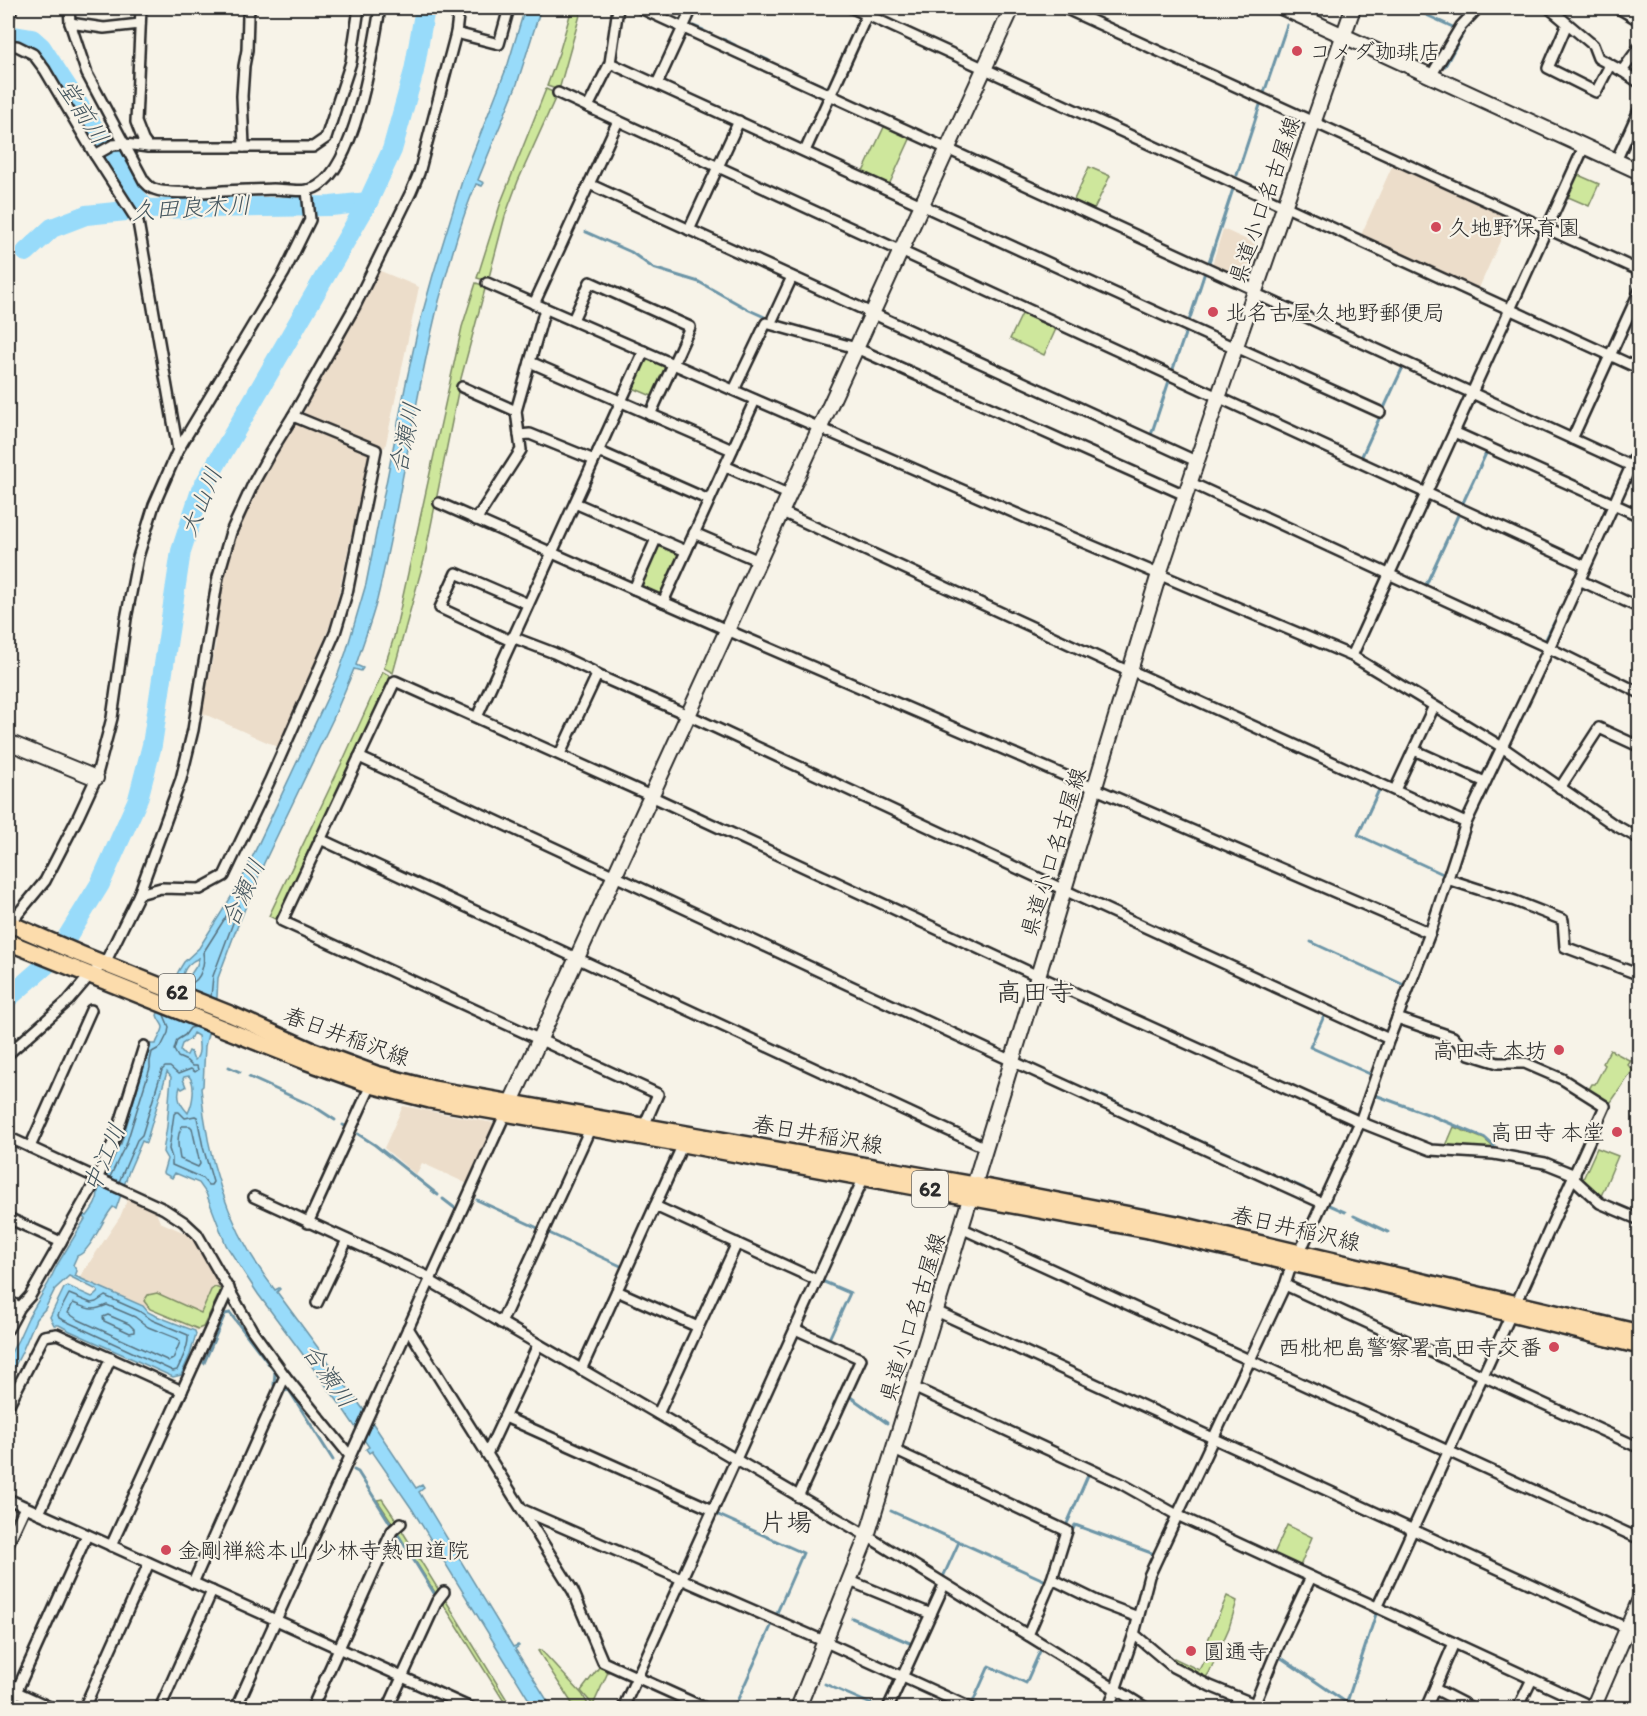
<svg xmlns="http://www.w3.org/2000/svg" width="1647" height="1716" font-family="Itim,'Klee One',sans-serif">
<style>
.built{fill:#ecddca}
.green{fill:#cee79c;stroke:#7c8964;stroke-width:1.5}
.water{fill:#98dbfa;stroke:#6c95a7;stroke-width:1.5;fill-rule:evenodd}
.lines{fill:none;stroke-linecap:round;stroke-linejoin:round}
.shore{stroke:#57717e;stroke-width:1.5}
.stream{stroke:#6c95a7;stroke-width:3}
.river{stroke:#98dbfa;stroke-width:20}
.street-casing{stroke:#2b2b2b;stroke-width:14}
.secondary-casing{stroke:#2b2b2b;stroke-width:18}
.primary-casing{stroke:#2b2b2b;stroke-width:20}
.street{stroke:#f7f3e8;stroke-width:9}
.secondary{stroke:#f7f3e8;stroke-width:14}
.primary{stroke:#fcdcac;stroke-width:15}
.poi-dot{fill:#d1495b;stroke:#f7f3e8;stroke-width:2}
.labels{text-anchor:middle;stroke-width:4.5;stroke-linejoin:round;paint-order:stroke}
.shield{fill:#f7f3e8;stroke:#686764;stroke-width:1.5}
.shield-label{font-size:21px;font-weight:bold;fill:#2b2b2b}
.poi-label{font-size:22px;fill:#2b2b2b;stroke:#f7f3e8;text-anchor:start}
.street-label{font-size:22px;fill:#2b2b2b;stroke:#f7f3e8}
.water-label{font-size:24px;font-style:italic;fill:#46575f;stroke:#f7f3e8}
.quarter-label{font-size:26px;fill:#2b2b2b;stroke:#f7f3e8}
</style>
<rect width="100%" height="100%" fill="#f7f3e8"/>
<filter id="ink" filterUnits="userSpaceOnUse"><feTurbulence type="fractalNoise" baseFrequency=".0167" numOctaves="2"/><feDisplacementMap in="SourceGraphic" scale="12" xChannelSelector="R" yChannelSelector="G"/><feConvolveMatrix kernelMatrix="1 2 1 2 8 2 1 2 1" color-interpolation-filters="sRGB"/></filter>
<g filter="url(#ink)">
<g class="built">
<polygon points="1393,164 1510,219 1479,288 1361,235"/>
<polygon points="1223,229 1256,244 1245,279 1212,265"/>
<polygon points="378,270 419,287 385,448 303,416 309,397"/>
<polygon points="297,424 369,454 334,615 309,678 278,747 202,713 216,641 211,638 222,575 231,546 258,483 273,454 292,426"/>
<polygon points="403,1106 494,1123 468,1184 422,1163 416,1175 384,1148"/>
<polygon points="128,1198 155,1210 160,1222 192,1236 222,1290 209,1322 204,1328 198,1331 79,1278 120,1217"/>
</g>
<g class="green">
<polygon points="572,8 582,8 559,90 547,86 559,53"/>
<polygon points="546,89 557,94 518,181 505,216 488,281 477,278 501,202"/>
<polygon points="885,125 911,137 889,185 863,172"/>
<polygon points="1089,167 1110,176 1093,211 1073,202"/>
<polygon points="1576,174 1599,184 1589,206 1566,196"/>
<polygon points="476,283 486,286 485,289 460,382 424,560 393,673 384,668 394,637 462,327"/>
<polygon points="1022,314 1056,329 1044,355 1010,339"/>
<polygon points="650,359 664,366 665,371 654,397 633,388 645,362"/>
<polygon points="662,544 677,551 679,555 661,593 656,595 643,589 640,584 658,546"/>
<polygon points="383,672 392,677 277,920 269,916 345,756"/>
<polygon points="1610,1050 1631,1061 1628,1065 1633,1070 1611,1102 1606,1102 1589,1089 1592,1084 1595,1084 1605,1065 1603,1063"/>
<polygon points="1454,1127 1484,1139 1493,1147 1492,1150 1445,1148"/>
<polygon points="1597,1148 1618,1156 1601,1196 1583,1179"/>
<polygon points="215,1287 220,1289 220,1292 203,1327 198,1329 150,1309 144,1301 148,1295 157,1293 201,1313 211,1290"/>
<polygon points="382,1499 395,1518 393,1524 377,1500"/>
<polygon points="1287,1525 1312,1537 1300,1566 1274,1554"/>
<polygon points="401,1529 438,1589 436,1594 396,1531"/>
<polygon points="1227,1596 1237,1601 1229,1628 1209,1673 1205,1679 1172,1662 1174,1658 1199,1670 1212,1645 1208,1640"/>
<polygon points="446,1601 512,1708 508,1708 442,1602"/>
<polygon points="541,1650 582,1694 590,1708 575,1708 538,1651"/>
<polygon points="600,1666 609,1670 593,1705 581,1691"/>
</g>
<path class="water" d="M525 8H541L517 84 478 180 484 183 482 186 476 184C460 222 450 262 439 301 414 400 401 501 377 600 371 622 363 643 356 665L363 668 361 671 354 669 333 719 264 863 236 930 218 978 217 997 205 1046 203 1086 201 1088C207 1161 230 1232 275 1290L279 1288 280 1289 277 1292 366 1413 416 1488 422 1485 424 1488 419 1492 513 1647 518 1645 519 1646 515 1649 552 1708H534L412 1509 372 1451 369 1453 366 1449 369 1447 339 1403 258 1294 239 1265 226 1245 206 1193 199 1183 175 1173 172 1178 163 1173 167 1159 163 1152 167 1126 171 1077 167 1072 146 1143 142 1141 129 1171 116 1209 113 1207 110 1211C101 1223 90 1252 77 1256L73 1265 77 1271 75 1276 143 1306 148 1312 154 1315 195 1331 196 1334 190 1355 181 1375 173 1377 70 1331 59 1325H54L50 1317 64 1288 68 1286 92 1297 94 1296 98 1292 97 1290 69 1276 55 1289 45 1309 36 1319 21 1354 8 1379V1358L18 1340 28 1318 48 1284 57 1265 85 1219 83 1217 84 1215 87 1216C93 1208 99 1200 98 1189L117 1148 121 1144 144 1065 143 1064 148 1044H156C157 1039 163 1032 163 1027 162 1023 158 1020 157 1015L179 970 184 962 199 948 240 883 337 677 346 652 366 584 406 383 417 333 433 275 463 178 508 64ZM199 958 197 965 189 977H183C183 968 191 961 199 958ZM193 1033 198 1036C199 1044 201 1054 195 1060L193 1058 191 1052 189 1051 187 1055H184L180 1050 182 1044 190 1039ZM189 1076C196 1085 193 1103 188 1113 181 1105 176 1099 180 1087L182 1089 186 1087 183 1079 184 1077Z"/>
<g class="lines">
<g class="shore">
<path d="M179 984C183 984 186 984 189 984 202 981 205 962 203 953L234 904 237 903 239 907 213 976 211 997"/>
<polygon points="176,1112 179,1112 185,1118 195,1116 197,1117 203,1147 213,1182 211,1185 208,1185 202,1178 172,1165 172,1158 169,1149 174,1114"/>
<path d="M182 1126H190L192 1128 200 1164 198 1167 180 1159C178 1147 176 1137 182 1126Z"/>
<polyline points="110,1177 122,1152 126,1145 150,1068 150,1061 152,1052 161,1047 168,1033 169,1027 164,1015"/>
<polyline points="119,1182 137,1140 142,1135 162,1070 165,1067 170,1067 178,1074 191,1069 195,1072 198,1070 197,1066 192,1066 187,1061 178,1057 174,1050 177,1040 185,1035 190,1028 195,1027"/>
<path d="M69 1294 91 1303 96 1302 105 1296 139 1311 152 1320 188 1335C189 1346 182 1359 177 1370L173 1371 59 1318 58 1315Z"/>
<path d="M73 1303C89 1309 91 1312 107 1305L135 1317 148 1327 178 1339 180 1342 173 1359 169 1361 77 1319 68 1313Z"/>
<polygon points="108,1315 129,1324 134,1329 134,1332 130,1333 104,1321 103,1317"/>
</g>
<g class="stream">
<polyline points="1411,8 1455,28"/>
<polyline points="693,26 703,30"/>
<polyline points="706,32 712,35"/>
<polyline points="721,39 725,40"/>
<polyline points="729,42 735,45"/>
<polyline points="745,50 748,51"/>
<polyline points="752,53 768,60"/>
<polyline points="1445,66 1463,33"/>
<polyline points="793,72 799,75"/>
<polyline points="812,81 821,85"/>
<polyline points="824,86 826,87"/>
<polyline points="1264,93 1287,25"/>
<polyline points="839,94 869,108"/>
<polyline points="1237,175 1261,102"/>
<polyline points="586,232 631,252 653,268 699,282 749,310 771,320"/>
<polyline points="1209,262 1233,189"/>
<polyline points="1189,321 1205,272"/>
<polyline points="812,331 851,341"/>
<polyline points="1173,369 1186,331"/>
<polyline points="1151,435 1169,381"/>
<polyline points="1361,458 1402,369"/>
<polyline points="1627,458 1630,457 1640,436"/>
<polyline points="1461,507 1488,449"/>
<polyline points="1425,587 1459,513"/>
<polyline points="1546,639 1555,621"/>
<polyline points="1185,701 1259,734"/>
<polyline points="1295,751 1326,765"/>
<polyline points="1339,771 1349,776"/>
<polyline points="1379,790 1358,835 1443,874"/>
<polyline points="1311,942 1404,985"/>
<polyline points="1322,1013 1325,1014 1310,1047 1370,1074"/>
<polyline points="229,1067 240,1072"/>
<polyline points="249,1077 315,1107 335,1120"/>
<polyline points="1092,1091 1122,1105"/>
<polyline points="1375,1095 1430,1115 1485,1138 1494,1146"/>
<polyline points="1128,1108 1135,1111"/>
<polyline points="1143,1115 1249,1163"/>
<polyline points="343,1125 347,1127"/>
<polyline points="358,1134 375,1145 438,1195"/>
<polyline points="1279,1177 1304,1188"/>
<polyline points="443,1199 456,1209"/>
<polyline points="477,1200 540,1229"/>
<polyline points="665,1205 710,1226"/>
<polyline points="1329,1205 1345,1212"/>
<polyline points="1354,1216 1388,1232"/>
<polyline points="720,1231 726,1233"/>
<polyline points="549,1233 623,1267"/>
<polyline points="822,1281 850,1293 829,1339"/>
<polyline points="204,1363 225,1314 230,1313 275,1372 274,1385"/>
<polyline points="284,1391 289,1390 333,1460"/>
<polyline points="849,1396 887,1423"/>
<polyline points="354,1470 358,1472 390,1523"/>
<polyline points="891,1511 1046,1581"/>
<polyline points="714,1513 803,1553 776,1615"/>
<polyline points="1066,1526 1089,1473"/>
<polyline points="1073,1529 1075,1525 1154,1554"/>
<polyline points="397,1533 434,1593"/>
<polyline points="1618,1534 1640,1544"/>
<polyline points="943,1577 959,1542"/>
<polyline points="852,1618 912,1644 917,1633"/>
<polyline points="1280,1657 1347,1703"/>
<polyline points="825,1684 880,1708"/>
<polyline points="972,1704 989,1666 1026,1683 1041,1649"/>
<polyline points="734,1708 772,1624"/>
<polyline points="1345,1708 1376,1614"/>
<polyline points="1559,1708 1563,1700"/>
</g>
<g class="river">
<polyline points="8,35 32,39 41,47 115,161 131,191 146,209"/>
<polyline points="26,252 52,228 86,215 146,209 331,206 368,202"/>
<polyline points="8,998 55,957 100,884 138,799 152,745 181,551 201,490 368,202 392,150 414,71 425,8"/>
</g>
<defs>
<g id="street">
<path d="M69 8 70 23 87 74 144 181C147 184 150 188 154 189 169 195 205 192 223 191 240 190 256 190 273 189 287 189 306 194 318 186 356 164 373 50 380 8"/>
<polyline points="141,8 136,122 143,140 148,147 313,147 326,138 351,62 359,8"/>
<polyline points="618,8 610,63 588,107 1585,566"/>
<polyline points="640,8 1255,290"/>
<polyline points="852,8 1640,369"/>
<polyline points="1064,8 1640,271"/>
<polyline points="1549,8 1593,45 1598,58 1622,71 1640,83"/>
<polyline points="1618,8 1640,21"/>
<polyline points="8,18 12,8"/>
<polyline points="70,23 104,28 140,24"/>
<polyline points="1567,24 1548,68 1596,92 1610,65"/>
<polyline points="456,33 499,44 509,8"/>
<polyline points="8,46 17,46 33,54 45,70 95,155 138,222 178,450"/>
<polyline points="610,63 1235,348"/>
<polyline points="1622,71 1640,46"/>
<polyline points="1431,76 1461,26 1478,8"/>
<polyline points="657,84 692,8"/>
<polyline points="558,93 588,107"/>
<polyline points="244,147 242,96 244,66 247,50 248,16 250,8"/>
<polyline points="805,151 870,8"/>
<polyline points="95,155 113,145 125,144 148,147"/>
<polyline points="1616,161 1640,108"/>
<polyline points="589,184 1196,461"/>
<polyline points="689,230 739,121"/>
<polyline points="487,283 1045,526 1352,656 1502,747 1613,824 1640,839"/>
<polyline points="1254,293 1640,470"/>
<polyline points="534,304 618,121"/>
<polyline points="773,318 792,277"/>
<polyline points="573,320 590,282 690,327 650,415"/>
<polyline points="1236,347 1380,412"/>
<polyline points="530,362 732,450"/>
<polyline points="462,387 516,411"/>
<polyline points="734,390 766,323 856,348 1185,495"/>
<polyline points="1454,432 1640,516"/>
<polyline points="519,435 530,434 594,460"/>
<polyline points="1572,439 1640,290"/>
<polyline points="598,451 709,500"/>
<polyline points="725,466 790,495"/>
<polyline points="1189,482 1549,648 1640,693"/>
<polyline points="439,503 727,630 1430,933"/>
<polyline points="575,503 686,551"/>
<polyline points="782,512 1130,672"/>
<polyline points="476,520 521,450 516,411 545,309"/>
<polyline points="694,533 759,561"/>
<polyline points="1579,580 1640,608"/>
<polyline points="634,589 656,539"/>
<polyline points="663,602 755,400"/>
<polyline points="512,637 554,653 592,671 597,675"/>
<polyline points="511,641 440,608 456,573 528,604"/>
<polyline points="1352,656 1584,147"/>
<polyline points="1130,670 1466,823"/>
<polyline points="477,717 644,351"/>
<polyline points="1414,750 1485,782"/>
<polyline points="560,754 597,675 688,715 1075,895 1389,1039"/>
<polyline points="359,757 1012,1061 1322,1203"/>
<polyline points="1560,788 1599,728 1636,745 1640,737"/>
<polyline points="1395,790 1434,706"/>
<polyline points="320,839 986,1148"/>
<polyline points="1447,879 1515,901 1563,920 1565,947 1640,975"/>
<polyline points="139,894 181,779 193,730 218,577 231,532 254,482 270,453 293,416"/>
<polyline points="8,926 45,881 78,817 96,778 112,718 126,619 138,557 154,505 178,450 284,273 310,220 307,190"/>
<polyline points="1397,1018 1453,1037 1469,1054 1498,1063 1525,1063 1562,1079 1605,1106 1516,1304"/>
<polyline points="8,1054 68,1001 90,975 105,963 139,894 161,888 200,889 224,876 269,782 335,633 347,593 376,450 293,416 355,306 411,192 419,173 456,33 459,8"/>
<polyline points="644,1126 658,1094 282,921 395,681 651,796 1038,976 1360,1122 1431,1150 1494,1154 1545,1163 1575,1175"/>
<polyline points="8,1137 164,1209 184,1222 197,1234 252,1330 285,1376 350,1456"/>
<polyline points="30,1147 91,1010"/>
<polyline points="1574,1179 1600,1203 1640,1220"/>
<polyline points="254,1197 431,1278"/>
<polyline points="655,1206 817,1280"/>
<polyline points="8,1218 61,1242"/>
<polyline points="308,1223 371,1085"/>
<polyline points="961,1228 1640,1539"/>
<polyline points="430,1281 867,1536 1146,1708"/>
<polyline points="1285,1285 1640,1448"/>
<polyline points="617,1291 698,1327"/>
<polyline points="8,1301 20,1307"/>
<polyline points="317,1303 347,1240"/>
<polyline points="936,1311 1627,1628"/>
<polyline points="501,1323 590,1129"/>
<polyline points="408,1328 573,1591 603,1662 705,1708"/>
<polyline points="8,1329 20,1307 30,1296 98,1177 116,1136 144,1046"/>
<polyline points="795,1329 861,1359 798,1497"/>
<polyline points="581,1370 683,1144"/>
<polyline points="913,1387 1122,1484 1177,1515 1595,1708"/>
<polyline points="8,1406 44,1336 57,1334 182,1391"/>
<polyline points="658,1414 737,1243"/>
<polyline points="505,1417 713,1510"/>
<polyline points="894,1450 1067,1531 1052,1579 1028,1635"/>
<polyline points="487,1454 538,1345"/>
<polyline points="8,1499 471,1708"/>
<polyline points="523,1510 826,1642 971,1708"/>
<polyline points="39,1513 111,1358"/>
<polyline points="8,1544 25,1507"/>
<polyline points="111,1546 229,1288"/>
<polyline points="1052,1579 1101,1603 1138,1617"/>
<polyline points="850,1581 931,1614"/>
<polyline points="193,1583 285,1376"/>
<polyline points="1377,1608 1511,1314"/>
<polyline points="1134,1634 1173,1667 1210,1686 1264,1708"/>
<polyline points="8,1688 52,1708"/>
<polyline points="1435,1689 1472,1708"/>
<polyline points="9,1708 87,1535"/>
<polyline points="84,1708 149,1563"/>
<polyline points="160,1708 212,1591"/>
<polyline points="236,1708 507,1110"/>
<polyline points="312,1708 392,1531 401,1523"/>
<polyline points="388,1708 437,1601 444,1592"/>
<polyline points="623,1708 864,1177"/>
<polyline points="888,1708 944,1585"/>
<polyline points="1109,1708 1134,1634 1149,1576 1285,1285 1292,1263 1304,1243 1360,1122 1389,1039 1430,933 1466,823 1549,648 1640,446"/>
<polyline points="1253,1708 1281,1640 1311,1577"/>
<polyline points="1426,1708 1454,1643"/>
<polyline points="1518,1708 1532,1679"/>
</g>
<g id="secondary">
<polyline points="1283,8 1640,172"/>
<polyline points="8,742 96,778"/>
<polyline points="511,1102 1012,8"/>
<polyline points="798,1708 867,1536 1038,976 1159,574 1218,398 1353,8"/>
<polyline points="1593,1708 1640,1599"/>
</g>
<g id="primary">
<polyline points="8,923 80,954 230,1014 311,1050 376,1074 433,1089 974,1185 1177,1224 1640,1333"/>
<polyline points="8,942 224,1029 305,1061 371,1085 430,1100 683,1144 1148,1230 1479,1306 1640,1346"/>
</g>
</defs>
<use href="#street" class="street-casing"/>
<use href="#secondary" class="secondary-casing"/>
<use href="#primary" class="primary-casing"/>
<use href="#street" class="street"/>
<use href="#secondary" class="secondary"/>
<use href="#primary" class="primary"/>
</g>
</g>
<g class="poi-dot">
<circle cx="1297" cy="51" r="6"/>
<circle cx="1436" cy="227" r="6"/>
<circle cx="1213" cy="312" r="6"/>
<circle cx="1559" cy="1050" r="6"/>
<circle cx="1617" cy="1132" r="6"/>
<circle cx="1554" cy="1347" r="6"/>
<circle cx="166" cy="1550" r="6"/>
<circle cx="1191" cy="1651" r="6"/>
</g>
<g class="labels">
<g class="shield">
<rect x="159" y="974" width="36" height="36" rx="4.5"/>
<rect x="912" y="1171" width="36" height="36" rx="4.5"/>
</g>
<g class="shield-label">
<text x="177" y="999">62</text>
<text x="930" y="1196">62</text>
</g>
<g class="poi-label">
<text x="1309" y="59">コメダ珈琲店</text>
<text x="1448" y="235">久地野保育園</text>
<text x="1225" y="320">北名古屋久地野郵便局</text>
<text x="1547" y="1058" text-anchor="end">高田寺 本坊</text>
<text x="1605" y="1140" text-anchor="end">高田寺 本堂</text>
<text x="1542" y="1355" text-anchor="end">西枇杷島警察署高田寺交番</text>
<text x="178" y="1558">金剛禅総本山 少林寺熱田道院</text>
<text x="1203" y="1659">圓通寺</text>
</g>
<g class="street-label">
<text transform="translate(1264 200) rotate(-71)" y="8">県道小口名古屋線</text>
<text transform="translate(1053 852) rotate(-73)" y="8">県道小口名古屋線</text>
<text transform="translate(347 1036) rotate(20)" y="8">春日井稲沢線</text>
<text transform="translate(818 1134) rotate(10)" y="8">春日井稲沢線</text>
<text transform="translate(1296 1228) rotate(13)" y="8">春日井稲沢線</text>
<text transform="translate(912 1317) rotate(-73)" y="8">県道小口名古屋線</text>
</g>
<g class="water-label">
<text transform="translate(83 112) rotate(57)" y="8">堂前川</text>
<text transform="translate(191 208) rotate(-3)" y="8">久田良木川</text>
<text transform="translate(405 438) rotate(-78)" y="8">合瀬川</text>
<text transform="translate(201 502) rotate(-67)" y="8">大山川</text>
<text transform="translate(243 893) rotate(-65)" y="8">合瀬川</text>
<text transform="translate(104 1158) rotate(-67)" y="8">中江川</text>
<text transform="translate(329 1376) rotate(55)" y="8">合瀬川</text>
</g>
<g class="quarter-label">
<text x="1035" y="1001">高田寺</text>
<text x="786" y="1531">片場</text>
</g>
</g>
<rect width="1647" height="1716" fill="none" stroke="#f7f3e8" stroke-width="30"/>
<rect x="15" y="15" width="1617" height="1686" fill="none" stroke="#2b2b2b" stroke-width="2" filter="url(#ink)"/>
</svg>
